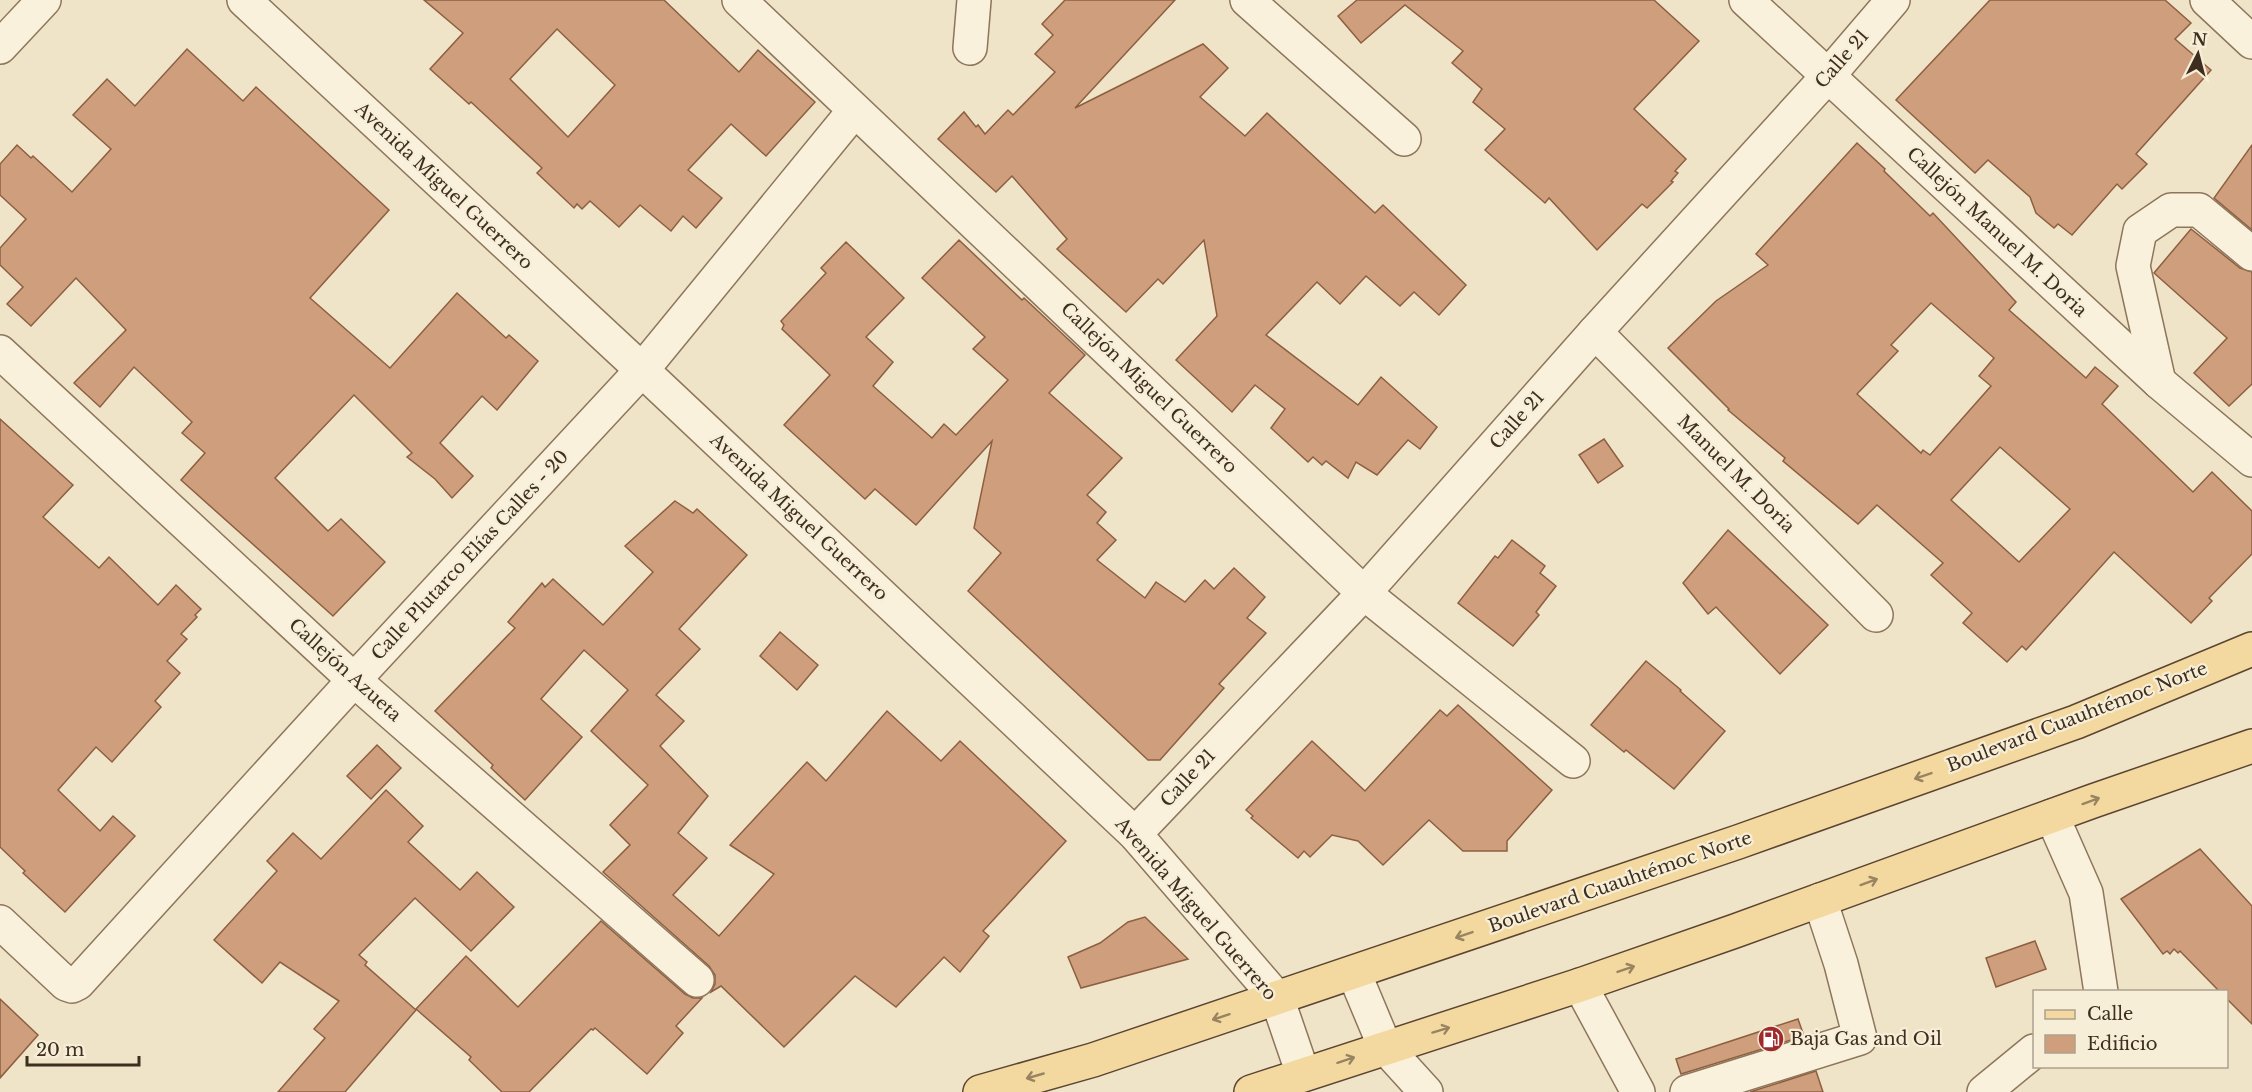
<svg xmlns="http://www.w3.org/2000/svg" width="2252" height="1092" font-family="'Libre Baskerville',serif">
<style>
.building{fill:#cf9f7d;stroke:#8d5f41;stroke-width:1.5;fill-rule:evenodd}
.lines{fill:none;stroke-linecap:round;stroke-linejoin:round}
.minor-casing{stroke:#8d765c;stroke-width:36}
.major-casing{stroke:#5b4430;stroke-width:36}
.minor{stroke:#faf1dc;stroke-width:33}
.major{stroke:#f3d9a0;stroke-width:33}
.oneway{stroke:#988460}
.labels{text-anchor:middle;stroke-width:4.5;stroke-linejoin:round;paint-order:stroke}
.street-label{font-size:18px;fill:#3d2e20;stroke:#f7eed8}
.poi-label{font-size:18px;fill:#3d2e20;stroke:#f7eed8;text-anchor:start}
</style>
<rect width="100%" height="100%" fill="#f0e4c8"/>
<g class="building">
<path d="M424 0H664L739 72 758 50 815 102 766 156 731 124 688 170 722 198 696 228 683 216 671 231 640 205 619 227 590 201 582 209 577 204 574 208 537 173 542 168 471 102 469 104 430 69 463 33ZM557 29 615 85 568 137 510 79Z"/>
<polygon points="1065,0 1175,0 1075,108 1203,44 1228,68 1200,97 1245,136 1267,113 1375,213 1383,205 1466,285 1439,315 1414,292 1400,306 1366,276 1340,304 1317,282 1266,335 1358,405 1381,377 1437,427 1420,449 1408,440 1377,475 1356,462 1348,478 1326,461 1322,465 1313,457 1308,462 1271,428 1285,409 1255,385 1232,412 1176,360 1217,316 1204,240 1163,284 1158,279 1126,312 1057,249 1067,239 1012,176 996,192 938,139 964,112 976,127 978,125 985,134 1008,110 1013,115 1055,72 1035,54 1053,35 1042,24"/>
<polygon points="1357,0 1654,0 1699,41 1634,109 1686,159 1675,171 1678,173 1671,181 1673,182 1647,208 1642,204 1597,250 1549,198 1545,203 1485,150 1505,129 1473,102 1482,89 1452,63 1463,51 1405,5 1361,43 1338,16"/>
<polygon points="1990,0 2165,0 2191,23 2175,39 2211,70 2136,154 2147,164 2122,189 2117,184 2072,235 2058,224 2054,228 2036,213 2030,197 1988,160 1975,173 1896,100"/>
<polygon points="187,49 243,101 256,87 389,210 310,298 390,368 457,293 506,338 509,335 538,361 497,410 482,396 440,443 473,476 452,498 435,479 407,457 412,453 354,395 275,478 328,531 341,519 385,562 333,616 181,480 205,453 182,433 192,422 134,367 100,407 74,383 126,330 76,278 31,326 7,304 23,287 0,265 0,248 26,219 0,195 0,164 17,145 31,158 33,156 72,192 111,149 73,115 107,79 135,106"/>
<path d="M1857 143 1885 169 1884 171 1930 216 1933 213 2016 302 2009 310 2086 378 2095 367 2118 386 2102 404 2193 492 2212 472 2252 511V554L2209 598 2212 601 2191 623 2114 552 2026 650 2022 646 2007 662 1963 623 1972 613 1931 575 1943 563 1877 505 1858 524 1783 461 1785 458 1728 410 1729 409 1668 348 1716 301 1768 265 1756 254ZM1931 303 1994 358 1979 376 1991 386 1930 455 1923 450 1921 453 1857 394 1898 351 1891 345ZM2000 447 2070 509 2019 562 1951 500Z"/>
<polygon points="2252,145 2252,230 2214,198"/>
<polygon points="2191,229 2240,268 2252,272 2252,384 2229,406 2194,373 2227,338 2154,273"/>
<polygon points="959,240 1022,300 1024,298 1085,355 1049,393 1122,458 1087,495 1106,512 1097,523 1116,540 1097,560 1145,598 1156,582 1185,602 1205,580 1214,589 1234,568 1265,597 1247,618 1266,633 1219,684 1224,688 1160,760 1148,760 968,591 1001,553 974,528 992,441 916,525 875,489 865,499 784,425 830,375 782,329 784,325 781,321 826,273 821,268 846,242 904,298 866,337 893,362 873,386 932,438 944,424 956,435 1008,380 973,349 985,337 922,278"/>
<polygon points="0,419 73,485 43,517 99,568 109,557 158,605 176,585 201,609 195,615 197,617 181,634 187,639 167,661 180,673 155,701 161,707 112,762 96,747 58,790 100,831 113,816 135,836 65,912 23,873 25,871 0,847"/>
<polygon points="1604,439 1623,466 1598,483 1579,455"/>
<polygon points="675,501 693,513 697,509 747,555 679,629 700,649 656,695 684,721 660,746 708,796 678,833 707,858 673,895 719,936 774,874 730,845 807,762 826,781 887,711 941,761 960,741 1066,841 983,931 989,936 960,972 944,957 896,1007 855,976 784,1047 721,986 711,992 715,984 715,975 709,966 603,872 630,845 610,825 648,785 591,731 628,690 584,650 541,699 582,737 525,800 491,768 493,765 435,711 515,628 508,622 542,583 545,587 553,579 603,625 653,572 625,546"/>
<polygon points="1728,530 1828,625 1780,674 1716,607 1708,614 1683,583"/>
<polygon points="1512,540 1545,566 1540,573 1556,586 1536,612 1539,615 1513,646 1458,603 1495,556 1498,558"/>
<polygon points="780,632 818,665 797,690 760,656"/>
<polygon points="1646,661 1681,690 1680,691 1725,731 1674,789 1626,750 1624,752 1591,725"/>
<polygon points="1458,705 1552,790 1507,841 1507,851 1463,851 1429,820 1383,865 1358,841 1332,835 1310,857 1304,851 1298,858 1251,818 1253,816 1246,810 1312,741 1365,791 1440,710 1447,716"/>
<polygon points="377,745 401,768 371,799 347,776"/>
<polygon points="386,790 423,826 408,842 460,890 477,872 514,907 471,951 415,898 359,955 367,962 365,965 416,1010 345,1092 278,1092 325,1038 314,1029 339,1001 280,962 262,983 214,940 277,871 267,861 293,833 321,859"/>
<polygon points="2200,849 2252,906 2252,1024 2226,998 2226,992 2220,992 2180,951 2178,953 2174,949 2170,954 2167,951 2163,954 2121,899"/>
<polygon points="1145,917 1188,959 1081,988 1068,957 1100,943 1128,922"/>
<polygon points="601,921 685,994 693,998 702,998 676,1026 683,1033 647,1074 595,1028 593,1030 591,1029 529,1092 502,1092 469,1060 471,1057 416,1009 466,956 518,1007"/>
<polygon points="2035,941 2046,969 1996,987 1986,958"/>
<polygon points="0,999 38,1035 0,1078"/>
<polygon points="1798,1019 1804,1036 1681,1074 1676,1059"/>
<polygon points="1816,1071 1823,1092 1750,1092"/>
</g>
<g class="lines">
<defs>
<g id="minor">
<polyline points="244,0 642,370 1135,834 1277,998 1303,1074"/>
<polyline points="739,0 1364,593 1573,761"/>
<polyline points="1247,0 1404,139"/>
<polyline points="1746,0 2159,382 2252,460"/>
<polyline points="2207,0 2252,42"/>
<polyline points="0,47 44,0"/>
<polyline points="970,48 974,0"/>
<polyline points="1595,332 1876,615"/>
<polyline points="0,352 354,680 697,980"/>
<polyline points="2159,382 2133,266 2140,231 2171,210 2199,210 2252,254"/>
<polyline points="2052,816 2086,893 2101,992"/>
<polyline points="1135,834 1364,593 1595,332 1827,77 1893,0"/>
<polyline points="0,922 66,984 72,986 78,983 354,680 642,370 854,111"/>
<polyline points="1354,973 1385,1047 1426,1092"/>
<polyline points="1580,985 1638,1092"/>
<polyline points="1687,1092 1860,1038 1841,964 1820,900"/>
<polyline points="1984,1092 2034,1051"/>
</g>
<g id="major">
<polyline points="980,1092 1093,1060 1738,842 2076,722 2252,649"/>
<polyline points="1251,1092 1580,985 1735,931 2093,801 2252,746"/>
</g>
</defs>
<use href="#minor" class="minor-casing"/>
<use href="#major" class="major-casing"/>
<use href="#minor" class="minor"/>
<use href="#major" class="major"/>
</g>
<defs><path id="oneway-shaft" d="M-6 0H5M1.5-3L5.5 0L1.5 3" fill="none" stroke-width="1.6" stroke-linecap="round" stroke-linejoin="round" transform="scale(1.5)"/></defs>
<g class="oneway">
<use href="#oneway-shaft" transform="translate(1923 776) rotate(161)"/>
<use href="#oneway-shaft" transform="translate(2091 801) rotate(-20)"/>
<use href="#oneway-shaft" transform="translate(1869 882) rotate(-20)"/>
<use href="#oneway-shaft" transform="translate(1464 935) rotate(161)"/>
<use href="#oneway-shaft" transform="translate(1626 969) rotate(-19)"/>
<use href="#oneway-shaft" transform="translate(1221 1017) rotate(162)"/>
<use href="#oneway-shaft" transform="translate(1441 1030) rotate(-17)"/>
<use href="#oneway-shaft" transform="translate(1346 1060) rotate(-18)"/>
<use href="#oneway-shaft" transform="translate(1035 1076) rotate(164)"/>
</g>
<defs>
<symbol id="fuel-disc" viewBox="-11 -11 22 22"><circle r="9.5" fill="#9e2a2b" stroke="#f7eed8"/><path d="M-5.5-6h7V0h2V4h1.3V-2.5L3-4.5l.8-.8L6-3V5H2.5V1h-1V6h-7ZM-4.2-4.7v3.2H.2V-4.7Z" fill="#fff"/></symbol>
</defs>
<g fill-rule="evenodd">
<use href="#fuel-disc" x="1756" y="1024" width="30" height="30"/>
</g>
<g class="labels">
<g class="street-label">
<text transform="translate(1842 59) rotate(-49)" y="6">Calle 21</text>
<text transform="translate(444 186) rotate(43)" y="6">Avenida Miguel Guerrero</text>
<text transform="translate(1997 232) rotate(43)" y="6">Callejón Manuel M. Doria</text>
<text transform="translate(1149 388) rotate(44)" y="6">Callejón Miguel Guerrero</text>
<text transform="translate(1517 420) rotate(-48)" y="6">Calle 21</text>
<text transform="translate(1736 474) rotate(45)" y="6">Manuel M. Doria</text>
<text transform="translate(799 517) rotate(43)" y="6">Avenida Miguel Guerrero</text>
<text transform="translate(470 555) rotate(-47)" y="6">Calle Plutarco Elías Calles - 20</text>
<text transform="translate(345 670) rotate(42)" y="6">Callejón Azueta</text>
<text transform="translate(2077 717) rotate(-21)" y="6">Boulevard Cuauhtémoc Norte</text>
<text transform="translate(1188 778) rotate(-47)" y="6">Calle 21</text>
<text transform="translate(1620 882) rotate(-19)" y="6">Boulevard Cuauhtémoc Norte</text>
<text transform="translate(1196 909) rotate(49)" y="6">Avenida Miguel Guerrero</text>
</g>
<g class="poi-label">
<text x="1790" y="1045">Baja Gas and Oil</text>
</g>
</g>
<rect x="2033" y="990" width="195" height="78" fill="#f7eed8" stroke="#ada18e" stroke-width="1.5"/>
<rect x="2045" y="1010" width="30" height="9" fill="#f3d9a0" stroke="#ada18e" stroke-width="1.5"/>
<text x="2087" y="1020" font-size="18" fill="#3d2e20">Calle</text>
<rect x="2045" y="1035" width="30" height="18" fill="#cf9f7d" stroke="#ada18e" stroke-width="1.5"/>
<text x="2087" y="1050" font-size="18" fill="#3d2e20">Edificio</text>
<g transform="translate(2198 54) rotate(6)" stroke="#f7eed8" stroke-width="4.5" paint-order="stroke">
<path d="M0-4.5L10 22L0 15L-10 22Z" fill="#3d2e20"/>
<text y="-9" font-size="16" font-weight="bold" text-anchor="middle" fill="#3d2e20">N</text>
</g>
<path d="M27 1056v9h112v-9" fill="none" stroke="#3d2e20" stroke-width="3"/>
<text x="36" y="1056" font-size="18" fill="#3d2e20" stroke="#f7eed8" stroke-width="4.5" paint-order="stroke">20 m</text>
</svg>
